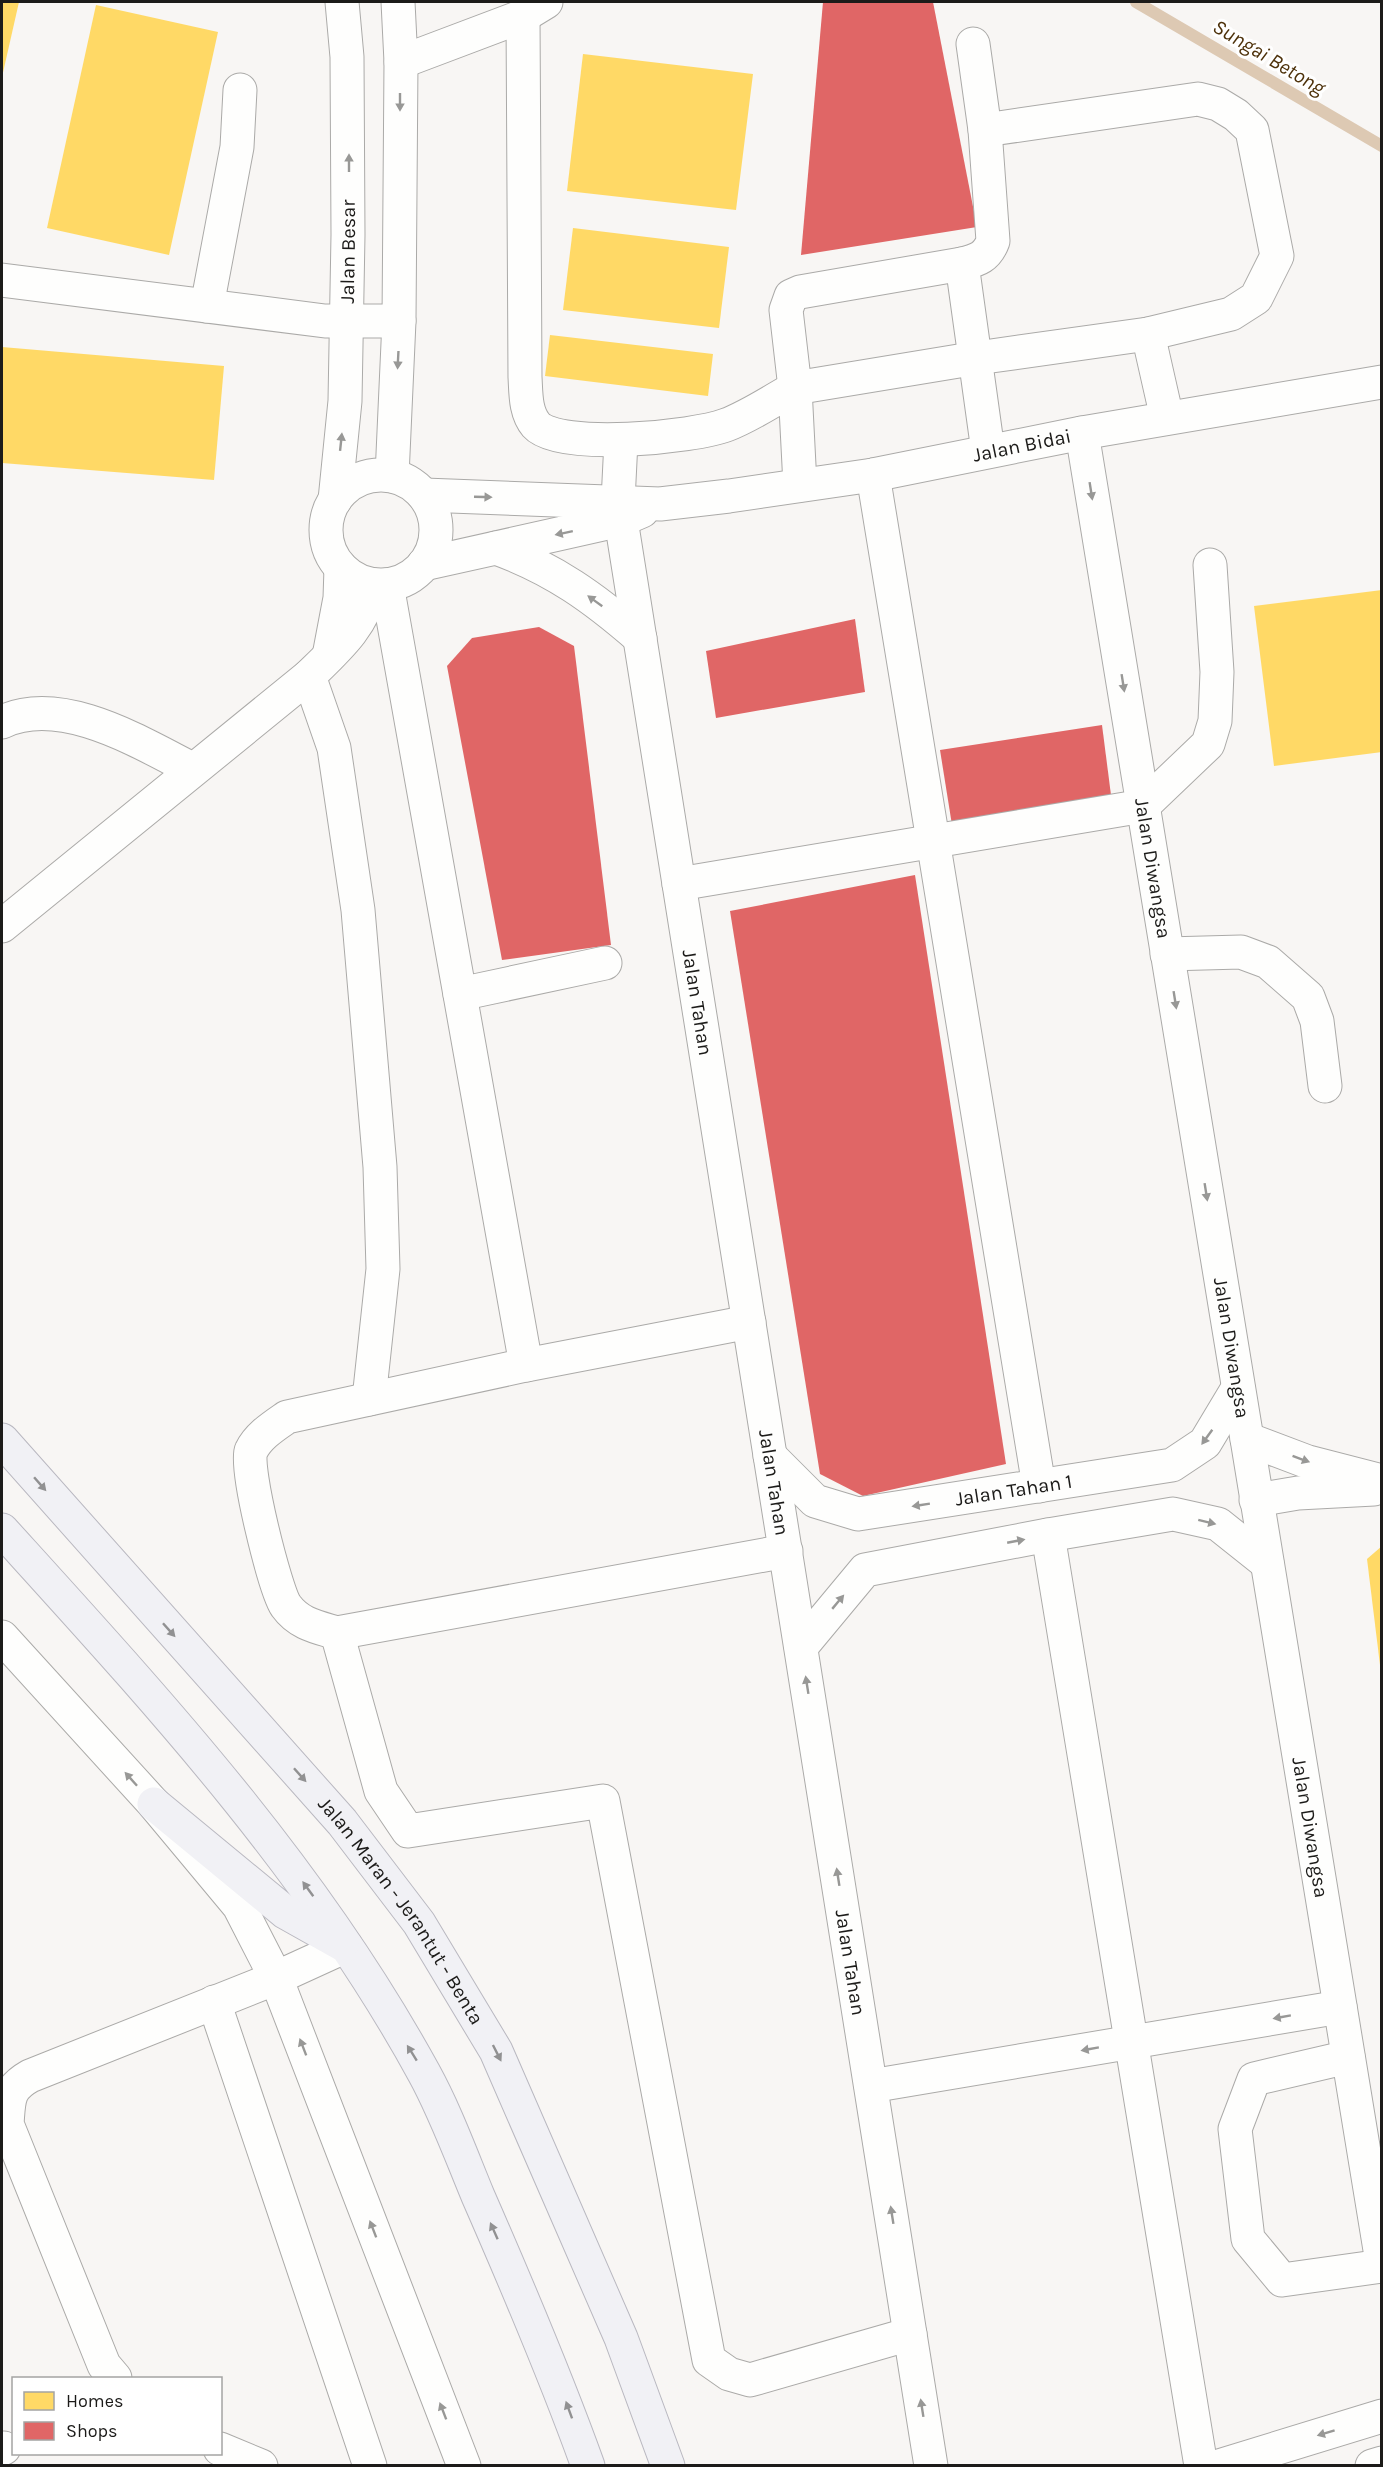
<svg xmlns="http://www.w3.org/2000/svg" width="1383" height="2467" font-family="Karla,sans-serif">
<style>
.homes{fill:#ffd966}
.shops{fill:#e06666}
.lines{fill:none;stroke-linecap:round;stroke-linejoin:round}
.stream{stroke:#ddc9b3;stroke-width:12}
.minor-casing{stroke:#abaaa8;stroke-width:35}
.major-casing{stroke:#b9b8c0;stroke-width:35}
.minor{stroke:#fefefd;stroke-width:33}
.major{stroke:#f1f1f5;stroke-width:33}
.oneway{fill:#989896}
.oneway2{fill:#919192}
.labels{text-anchor:middle;stroke-width:6;stroke-linejoin:round;paint-order:stroke}
.street-label{font-size:20px;fill:#1c1b19;stroke:#fff}
.water-label{font-size:21px;font-style:italic;fill:#4e320b;stroke:#fff}
</style>
<rect width="100%" height="100%" fill="#f8f6f4"/>
<g class="homes">
<polygon points="2,2 19,2 2,77"/>
<polygon points="96,5 218,32 169,255 47,228"/>
<polygon points="583,54 753,74 736,210 567,191"/>
<polygon points="573,228 729,247 719,328 563,310"/>
<polygon points="550,335 713,354 708,396 545,376"/>
<polygon points="2,347 224,366 214,480 2,463"/>
<polygon points="1382,590 1382,752 1274,766 1254,606"/>
<polygon points="1382,1546 1382,1665 1380,1665 1367,1559"/>
</g>
<g class="shops">
<polygon points="823,2 933,2 977,227 801,255"/>
<polygon points="855,619 865,692 716,718 706,651"/>
<polygon points="539,627 574,646 611,945 502,960 447,666 472,638"/>
<polygon points="1102,725 1111,795 952,825 940,750"/>
<polygon points="915,875 1006,1464 863,1496 820,1474 730,911"/>
</g>
<g class="lines">
<polyline class="stream" points="1136,2 1382,146"/>
<defs>
<g id="minor">
<path d="M523 16 525 377C526 393 525 412 536 425 559 451 695 437 726 425 750 416 773 400 795 388L800 485"/>
<polyline points="401,62 523,16 546,2"/>
<path d="M985 130 993 241C987 257 978 260 962 264L988 451"/>
<polyline points="962,264 800,292 791,296 786,310 795,388 977,358 1148,334 1231,314 1256,298 1277,256 1252,130 1236,115 1218,104 1198,99 985,130 973,44"/>
<polyline points="2,280 325,321 399,321"/>
<polyline points="207,306 237,147 240,90"/>
<polyline points="1148,334 1167,418"/>
<path id="s1" d="M1082 433 1382 2262"/>
<path id="s2" d="M621 441 618 501 931 2466"/>
<polyline points="873,475 1039,1486"/>
<circle cx="381" cy="530" r="55"/>
<polyline points="392,476 399,321 401,62 398,2"/>
<path id="s3" d="M424 495 660 504 729 496 873 475 1082 433 1382 382"/>
<path id="s4" d="M335 500 345 401 348 235 347 57 342 2"/>
<path d="M496 548C554 569 594 598 640 638"/>
<polyline points="424,564 621,520 642,511"/>
<polyline points="387,585 526,1365"/>
<polyline points="329,656 340,598 341,568"/>
<polyline points="309,676 334,748 358,910 380,1167 383,1269 369,1399"/>
<path d="M2 722C61 694 139 742 192 769"/>
<polyline points="679,884 1143,806 1208,744 1215,721 1217,672 1210,565"/>
<path d="M2 926 309 676C340 646 362 627 374 585"/>
<polyline points="1167,954 1241,952 1268,962 1308,997 1317,1021 1325,1086"/>
<polyline points="460,994 605,963"/>
<path d="M749 1322 526 1365 287 1417C274 1426 258 1436 251 1451 244 1465 275 1590 286 1606 299 1624 317 1627 337 1633L786 1551"/>
<polyline points="1247,1439 1308,1462 1382,1481"/>
<path id="s5" d="M770 1456 815 1501 858 1514 1172 1465 1205 1443 1238 1388"/>
<polyline points="1256,1500 1298,1493 1374,1489"/>
<polyline points="1048,1535 1201,2466"/>
<polyline points="337,1633 381,1791 408,1831 603,1801 709,2360 729,2374 750,2380 910,2334"/>
<polyline points="2,1637 154,1804 239,1906 276,1978 464,2466"/>
<polyline points="801,1647 865,1570 1048,1535 1173,1514 1218,1524 1267,1563"/>
<polyline points="214,2002 370,2466"/>
<polyline points="1348,2057 1254,2079 1235,2129 1248,2239 1282,2280 1382,2266"/>
<polyline points="871,2086 1340,2007"/>
<path d="M115 2378 104 2365 7 2124C9 2100 7 2089 30 2076L276 1978 346 1946"/>
<polyline points="2,2449 4,2448"/>
<polyline points="220,2449 261,2466"/>
<polyline points="1219,2466 1382,2416"/>
<polyline points="1372,2466 1382,2463"/>
</g>
<g id="major">
<path id="s6" d="M2 1440 342 1822 419 1923 496 2051 621 2338 668 2466"/>
<path d="M2 1530C157 1701 312 1868 424 2073 445 2111 461 2155 478 2196 517 2285 555 2374 588 2466"/>
<polyline points="154,1804 285,1912 342,1944"/>
</g>
</defs>
<use href="#minor" class="minor-casing"/>
<use href="#major" class="major-casing"/>
<use href="#minor" class="minor"/>
<use href="#major" class="major"/>
</g>
<defs><path id="oneway-solid" d="M-6-.8H1V-3.2L6.5 0L1 3.2V.8H-6Z" transform="scale(1.5)"/></defs>
<g class="oneway">
<use href="#oneway-solid" transform="translate(400 102) rotate(90)"/>
<use href="#oneway-solid" transform="translate(349 163) rotate(-90)"/>
<use href="#oneway-solid" transform="translate(398 360) rotate(93)"/>
<use href="#oneway-solid" transform="translate(341 442) rotate(-84)"/>
<use href="#oneway-solid" transform="translate(1091 491) rotate(81)"/>
<use href="#oneway-solid" transform="translate(483 497) rotate(2)"/>
<use href="#oneway-solid" transform="translate(564 533) rotate(168)"/>
<use href="#oneway-solid" transform="translate(595 601) rotate(-144)"/>
<use href="#oneway-solid" transform="translate(1123 683) rotate(81)"/>
<use href="#oneway-solid" transform="translate(1175 1000) rotate(81)"/>
<use href="#oneway-solid" transform="translate(1206 1192) rotate(81)"/>
<use href="#oneway-solid" transform="translate(1207 1437) rotate(126)"/>
<use href="#oneway-solid" transform="translate(1301 1459) rotate(20)"/>
<use href="#oneway-solid" transform="translate(921 1505) rotate(171)"/>
<use href="#oneway-solid" transform="translate(1207 1522) rotate(14)"/>
<use href="#oneway-solid" transform="translate(1016 1541) rotate(-11)"/>
<use href="#oneway-solid" transform="translate(838 1602) rotate(-50)"/>
<use href="#oneway-solid" transform="translate(807 1685) rotate(-99)"/>
<use href="#oneway-solid" transform="translate(131 1779) rotate(-132)"/>
<use href="#oneway-solid" transform="translate(838 1877) rotate(-99)"/>
<use href="#oneway-solid" transform="translate(1282 2017) rotate(170)"/>
<use href="#oneway-solid" transform="translate(303 2047) rotate(-111)"/>
<use href="#oneway-solid" transform="translate(1090 2049) rotate(170)"/>
<use href="#oneway-solid" transform="translate(892 2215) rotate(-99)"/>
<use href="#oneway-solid" transform="translate(373 2229) rotate(-111)"/>
<use href="#oneway-solid" transform="translate(922 2408) rotate(-99)"/>
<use href="#oneway-solid" transform="translate(443 2411) rotate(-111)"/>
<use href="#oneway-solid" transform="translate(1326 2433) rotate(163)"/>
</g>
<g class="oneway2">
<use href="#oneway-solid" transform="translate(40 1484) rotate(49)"/>
<use href="#oneway-solid" transform="translate(169 1630) rotate(48)"/>
<use href="#oneway-solid" transform="translate(300 1775) rotate(48)"/>
<use href="#oneway-solid" transform="translate(308 1889) rotate(-126)"/>
<use href="#oneway-solid" transform="translate(412 2053) rotate(-122)"/>
<use href="#oneway-solid" transform="translate(497 2053) rotate(63)"/>
<use href="#oneway-solid" transform="translate(494 2231) rotate(-114)"/>
<use href="#oneway-solid" transform="translate(569 2410) rotate(-110)"/>
</g>
<g class="labels">
<g class="street-label">
<text dy="7" stroke="none"><textPath href="#s4" startOffset="249">Jalan Besar</textPath></text>
<text dy="7" stroke="none"><textPath href="#s3" startOffset="603">Jalan Bidai</textPath></text>
<text dy="7" stroke="none"><textPath href="#s1" startOffset="441">Jalan Diwangsa</textPath></text>
<text dy="7" stroke="none"><textPath href="#s2" startOffset="568">Jalan Tahan</textPath></text>
<text dy="7" stroke="none"><textPath href="#s1" startOffset="927">Jalan Diwangsa</textPath></text>
<text dy="7" stroke="none"><textPath href="#s2" startOffset="1054">Jalan Tahan</textPath></text>
<text dy="7" stroke="none"><textPath href="#s5" startOffset="266">Jalan Tahan 1</textPath></text>
<text dy="7" stroke="none"><textPath href="#s1" startOffset="1413">Jalan Diwangsa</textPath></text>
<text dy="7" stroke="none"><textPath href="#s6" startOffset="618">Jalan Maran - Jerantut - Benta</textPath></text>
<text dy="7" stroke="none"><textPath href="#s2" startOffset="1540">Jalan Tahan</textPath></text>
</g>
<g class="water-label">
<text transform="translate(1269 57) rotate(31)" y="7">Sungai Betong</text>
</g>
</g>
<rect width="1383" height="2467" fill="none" stroke="#1c1b19" stroke-width="6"/>
<rect x="12" y="2377" width="210" height="78" fill="#ffffff" stroke="#a4a4a3" stroke-width="1.5"/>
<rect x="24" y="2392" width="30" height="18" fill="#ffd966" stroke="#a4a4a3" stroke-width="1.5"/>
<text x="66" y="2407" font-size="18" fill="#1c1b19">Homes</text>
<rect x="24" y="2422" width="30" height="18" fill="#e06666" stroke="#a4a4a3" stroke-width="1.5"/>
<text x="66" y="2437" font-size="18" fill="#1c1b19">Shops</text>
</svg>
